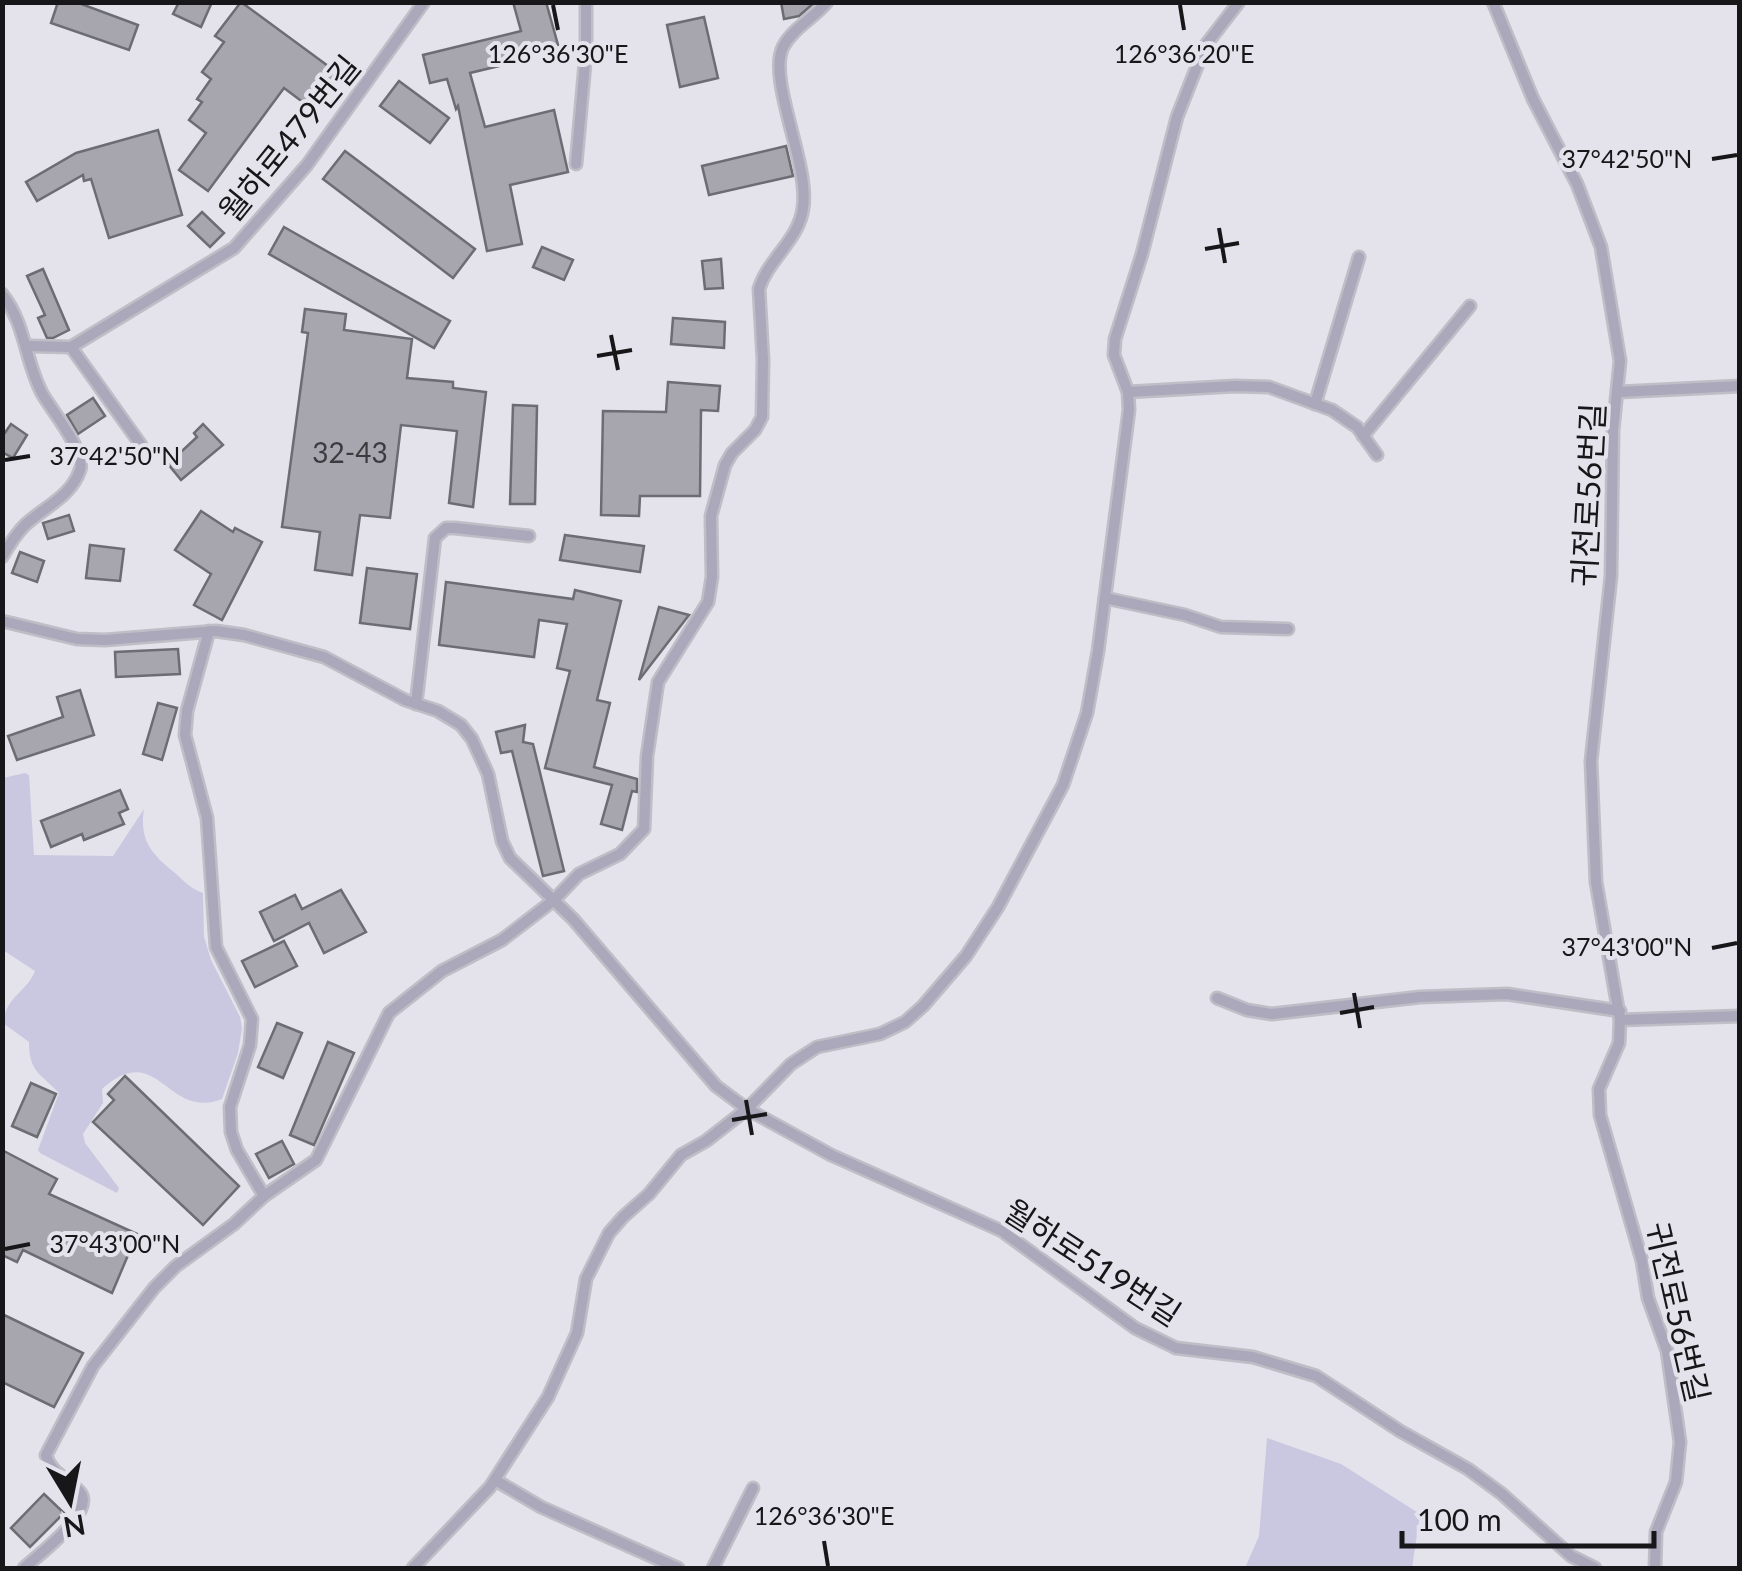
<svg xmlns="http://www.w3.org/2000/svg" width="1742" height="1571" font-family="Lato,'Noto Sans KR',sans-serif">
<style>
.green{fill:#cac7e0}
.building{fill:#a7a6af;stroke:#6c6c73;stroke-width:2.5}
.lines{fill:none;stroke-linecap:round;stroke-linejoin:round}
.lane-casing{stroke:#bfbec6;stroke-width:15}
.lane{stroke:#aaa8ba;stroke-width:10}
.ticks{fill:none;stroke:#171619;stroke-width:4}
.labels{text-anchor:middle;stroke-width:8;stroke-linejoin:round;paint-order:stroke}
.number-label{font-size:28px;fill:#3b3a3e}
.street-label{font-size:32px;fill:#171619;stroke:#e4e3ec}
.ticks-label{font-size:25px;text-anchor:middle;fill:#171619;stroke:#e4e3ec;stroke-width:8;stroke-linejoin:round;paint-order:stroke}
</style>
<rect width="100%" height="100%" fill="#e4e3ec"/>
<g class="green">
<path d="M25 773 29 775 34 855 113 856 144 809C139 841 152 854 175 873 184 881 191 889 203 893L204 937 211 960 240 1017 242 1028 238 1053 222 1099C167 1121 158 1038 102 1089L103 1103 83 1134 85 1143 119 1188 117 1193 40 1153 38 1150 59 1093C40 1073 29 1072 29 1042L3 1023C6 996 27 992 35 971L3 950V778Z"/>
<polygon points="1267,1438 1341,1464 1420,1514 1412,1568 1245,1568 1259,1536"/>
</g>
<g class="building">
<polygon points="58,2 76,2 138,25 129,50 51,23"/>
<polygon points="179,2 212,2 201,27 173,14"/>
<polygon points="241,2 339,74 312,109 284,88 208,191 179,170 206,133 189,120 202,102 197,99 211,79 202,72 224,42 215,36"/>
<polygon points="513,2 546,2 558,45 519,56 520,61 470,73 485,127 554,110 568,172 510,185 522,244 487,251 458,106 456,109 447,79 430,83 423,55 521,31"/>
<polygon points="781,2 815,2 799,16 784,19"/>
<polygon points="704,17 718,78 680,87 667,25"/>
<polygon points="399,81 449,118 430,143 380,106"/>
<polygon points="158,130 182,215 109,238 91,179 84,181 83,175 37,201 26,182 76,153"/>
<polygon points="786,146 793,176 709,195 702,166"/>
<polygon points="345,151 475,249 453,278 323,179"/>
<polygon points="202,212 224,233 210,247 188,226"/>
<polygon points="284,227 450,321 434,348 269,254"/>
<polygon points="542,247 573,260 564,280 533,267"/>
<polygon points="721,259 723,288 705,289 702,261"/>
<polygon points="43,269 69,330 53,338 47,338 38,318 45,315 27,276"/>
<polygon points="305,309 346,314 344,330 412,339 407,378 453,382 453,388 486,392 473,507 449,503 457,431 401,425 390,518 360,515 352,575 315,570 320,532 282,527 308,333 302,332"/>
<polygon points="673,318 725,322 724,348 671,344"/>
<polygon points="668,382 720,386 718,411 701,410 700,496 640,496 639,516 601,515 603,411 666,412"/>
<polygon points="93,398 105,416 78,434 67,415"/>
<polygon points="513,405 537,406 535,504 510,504"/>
<polygon points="11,424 27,435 13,458 2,452 2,437"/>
<polygon points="203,424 223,445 181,480 168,464 197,437 194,433"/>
<polygon points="201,511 233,532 235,528 262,542 222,620 194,605 211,574 175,550"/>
<polygon points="69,515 74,531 48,539 43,523"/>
<polygon points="565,535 644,546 640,572 560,560"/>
<polygon points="90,545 124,549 120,581 86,578"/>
<polygon points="20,552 44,561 37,582 12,573"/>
<polygon points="367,568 417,574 410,629 360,623"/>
<polygon points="446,582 573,599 575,590 621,601 597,700 610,703 594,767 637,779 637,792 632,791 622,830 601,824 612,785 545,768 570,671 557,668 567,624 539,620 534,657 439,645"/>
<polygon points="659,607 689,615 639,680"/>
<polygon points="178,649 180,674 116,677 115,652"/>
<polygon points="80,690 94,735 17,760 8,736 63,717 57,697"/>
<polygon points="158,703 177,708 162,760 143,754"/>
<polygon points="525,725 523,742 533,744 564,871 543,876 512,751 501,753 496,732"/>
<polygon points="120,790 128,809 119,813 124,824 84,840 82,834 51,847 41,821"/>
<polygon points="341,890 366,932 324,953 309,923 274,941 260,912 295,895 302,909"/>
<polygon points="284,941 297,966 255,987 242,961"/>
<polygon points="277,1023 302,1033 283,1078 258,1067"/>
<polygon points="328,1042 354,1053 314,1145 290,1135"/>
<polygon points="125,1076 239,1186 203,1225 93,1122 114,1100 108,1094"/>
<polygon points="31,1083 56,1094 37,1137 12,1126"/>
<polygon points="282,1141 294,1164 269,1178 256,1154"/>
<polygon points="2,1150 57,1179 49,1194 137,1234 112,1293 23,1250 17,1262 2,1255"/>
<polygon points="2,1314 83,1353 54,1407 2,1382"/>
<polygon points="44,1494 64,1513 30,1547 11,1528"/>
</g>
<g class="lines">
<defs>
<g id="lane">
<polyline points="1493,2 1533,99 1577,184 1601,247 1620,361 1613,430 1611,576 1591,761 1596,882 1620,1020 1619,1043 1599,1089 1600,1115 1642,1261 1648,1298 1667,1351 1680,1442 1676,1482 1656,1532 1655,1568"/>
<polyline points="576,164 586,52 586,2"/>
<path d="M2 294C26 324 25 363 43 395 53 412 86 452 80 470 71 497 44 507 25 525 16 534 9 545 2 557"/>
<polyline points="28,346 71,347 141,445"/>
<polyline points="71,347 234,248 307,165 424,2"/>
<polyline points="1128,392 1235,386 1269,387 1332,410 1357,427 1377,455"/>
<polyline points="1619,392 1740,386"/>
<polyline points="1315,404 1359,257"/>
<polyline points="1363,436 1470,306"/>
<polyline points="1105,598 1185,615 1221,627 1288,629"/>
<polyline points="2,621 77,639 105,640 216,631 244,635 324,657 405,700 438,711 461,725 472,739 488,774 502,841 510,858 573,919 716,1086 747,1109 831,1155 1002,1231 1135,1328 1176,1348 1253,1357 1316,1376 1400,1431 1468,1469 1502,1494 1571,1556 1595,1568"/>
<polyline points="209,631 187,711 185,735 207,818 216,947 252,1019 250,1045 230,1107 231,1132 237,1150 264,1196"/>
<polyline points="416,704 435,538 446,528 455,528 529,536"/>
<polyline points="1217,998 1247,1010 1272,1014 1420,997 1507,994 1620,1011"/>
<polyline points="1620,1020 1740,1016"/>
<polyline points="495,1480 541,1507 678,1568"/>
<path d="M24 1568C39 1554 100 1510 78 1490 66 1478 50 1472 46 1455L93 1366 154 1288 176 1266 234 1224 264 1196 316 1160 389 1013 442 971 502 940 554 900 579 874 620 854 644 829 647 756 658 682 708 602 712 577 711 516 725 465 732 453 755 430 762 417 763 360 759 289C768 259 799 240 803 208 810 165 767 79 783 47 792 29 814 18 827 2"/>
<polyline points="413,1568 490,1487 548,1397 577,1333 586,1279 609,1233 623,1217 649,1194 681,1155 706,1141 747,1109 791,1064 817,1047 880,1034 905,1022 923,1006 966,956 998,907 1063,785 1087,713 1098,651 1129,410 1128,392 1114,355 1115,339 1142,254 1177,117 1205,46 1239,2"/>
<polyline points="713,1568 753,1488"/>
</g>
</defs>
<use href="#lane" class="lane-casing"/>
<use href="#lane" class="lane"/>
</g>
<path class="ticks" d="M553 5 558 30M1180 5 1184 30M1712 159 1737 155M1219 228 1225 263M1205 249 1239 243M611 335 618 370M597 356 632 350M5 460 30 456M1712 948 1737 943M1354 993 1360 1028M1340 1013 1374 1007M746 1100 752 1135M732 1120 767 1114M5 1249 30 1244M824 1541 828 1566"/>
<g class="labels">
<g class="number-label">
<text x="350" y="463">32-43</text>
</g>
<g class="street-label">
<text transform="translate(290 139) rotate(-51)" y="11">월하로479번길</text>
<text transform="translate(1589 495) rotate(-87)" y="11">귀전로56번길</text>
<text transform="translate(1092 1263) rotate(33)" y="11">월하로519번길</text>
<text transform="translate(1677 1312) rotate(77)" y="11">귀전로56번길</text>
</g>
</g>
<g class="ticks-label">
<text x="558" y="63">126°36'30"E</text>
<text x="1184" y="63">126°36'20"E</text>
<text x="1627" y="168">37°42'50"N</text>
<text x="115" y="465">37°42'50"N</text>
<text x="1627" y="956">37°43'00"N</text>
<text x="115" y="1253">37°43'00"N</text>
<text x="824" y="1525">126°36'30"E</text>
</g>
<rect width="1742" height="1571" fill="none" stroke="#171619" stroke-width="10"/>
<g transform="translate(70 1501) rotate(170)" stroke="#e4e3ec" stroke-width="8" paint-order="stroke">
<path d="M0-8L18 38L0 25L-18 38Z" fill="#171619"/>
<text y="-15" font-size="28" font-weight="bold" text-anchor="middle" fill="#171619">N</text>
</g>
<path d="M1402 1531v15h252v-15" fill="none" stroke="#171619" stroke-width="5"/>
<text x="1417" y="1531" font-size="30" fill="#171619" stroke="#e4e3ec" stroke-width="8" paint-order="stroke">100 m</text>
</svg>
